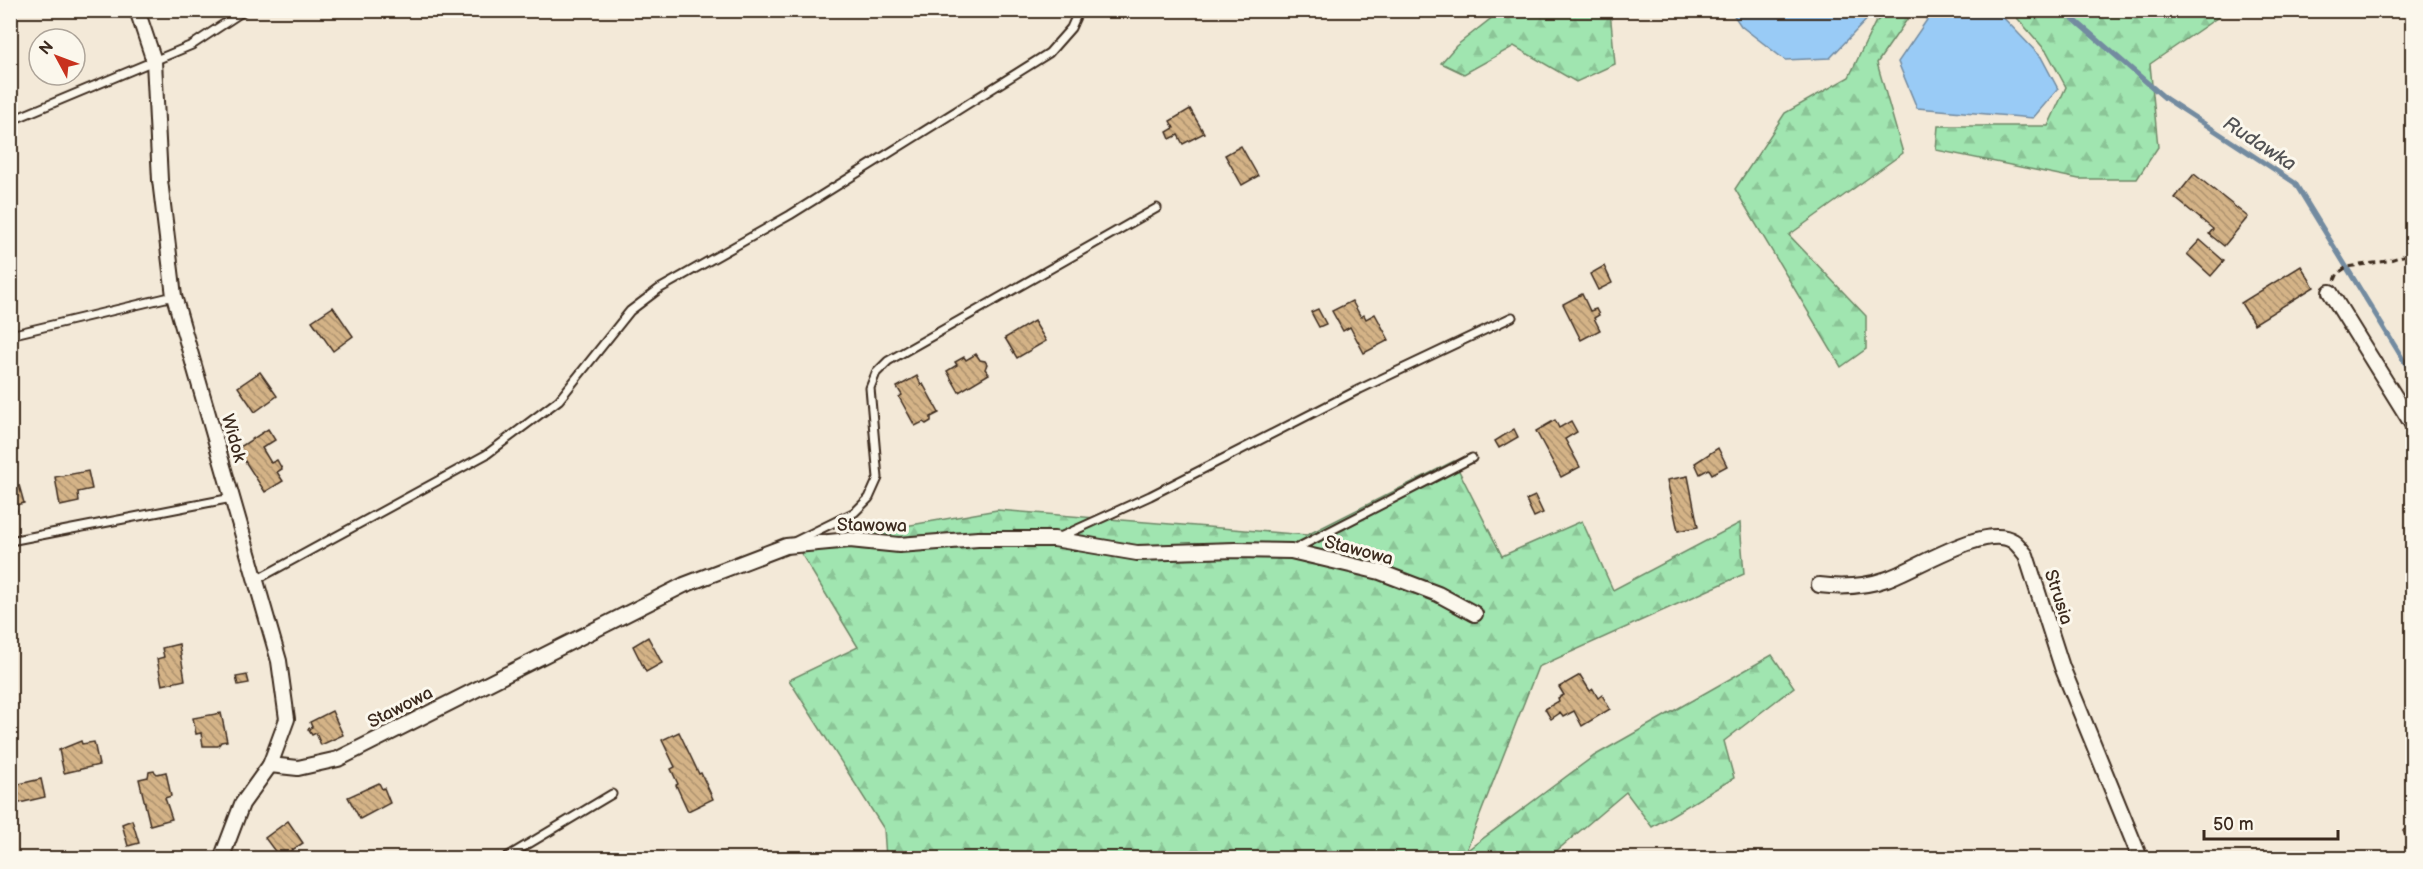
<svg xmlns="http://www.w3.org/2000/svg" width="2423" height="869" font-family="'Balsamiq Sans',sans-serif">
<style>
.forest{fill:url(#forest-firs);stroke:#6e8867;stroke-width:1.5}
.water{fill:#99cbf6;stroke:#738ba0;stroke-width:1.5}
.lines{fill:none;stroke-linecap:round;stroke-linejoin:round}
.stream{stroke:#738ba0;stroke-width:5}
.building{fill:url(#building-back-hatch);stroke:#3b2a1e;stroke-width:1.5}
.service-casing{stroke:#3b2a1e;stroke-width:11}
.minor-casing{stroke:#3b2a1e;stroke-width:18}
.path{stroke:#3b2a1e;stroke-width:3;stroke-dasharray:6 4.5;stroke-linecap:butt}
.service{stroke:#fbf7ec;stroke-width:7}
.minor{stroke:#fbf7ec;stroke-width:14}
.labels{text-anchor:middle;stroke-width:6;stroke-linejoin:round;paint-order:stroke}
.street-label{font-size:18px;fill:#3b2a1e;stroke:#fbf7ec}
.water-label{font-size:20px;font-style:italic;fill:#525254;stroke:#fbf7ec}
</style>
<defs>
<pattern id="forest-firs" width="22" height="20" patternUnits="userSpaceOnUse" patternTransform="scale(1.5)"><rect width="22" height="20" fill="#a0e5b0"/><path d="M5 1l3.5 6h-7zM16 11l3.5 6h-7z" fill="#8bc597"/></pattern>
<pattern id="building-back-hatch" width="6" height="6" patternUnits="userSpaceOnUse" patternTransform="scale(1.5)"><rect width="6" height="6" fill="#d4b387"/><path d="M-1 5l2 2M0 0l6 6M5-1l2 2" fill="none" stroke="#ad926e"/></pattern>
</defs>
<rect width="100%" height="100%" fill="#f3e9d8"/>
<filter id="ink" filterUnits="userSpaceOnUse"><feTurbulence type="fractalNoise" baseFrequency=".0167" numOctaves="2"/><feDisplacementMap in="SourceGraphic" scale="12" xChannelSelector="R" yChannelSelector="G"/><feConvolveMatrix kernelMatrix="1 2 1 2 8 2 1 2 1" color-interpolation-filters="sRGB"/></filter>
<g filter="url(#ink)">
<g class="forest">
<polygon points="1889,10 1913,11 1877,63 1903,153 1789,235 1866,316 1866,349 1841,367 1735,189 1785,113 1849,77 1875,23"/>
<polygon points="1491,11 1610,11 1615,64 1576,82 1514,46 1464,74 1441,63 1456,46 1494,16"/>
<polygon points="2011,11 2227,11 2150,64 2158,147 2137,179 2079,179 1936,150 1938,126 2048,126 2066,87 2047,52"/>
<polygon points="1454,461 1502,556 1582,521 1613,590 1740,523 1744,574 1538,667 1466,851 1594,756 1772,655 1794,687 1724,741 1734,778 1652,827 1626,792 1548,858 886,858 884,829 789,680 858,647 796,545 997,510 1307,535"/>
</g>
<g class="water">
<polygon points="1731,11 1875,11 1830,58 1785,60 1741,26"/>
<polygon points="1933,11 1997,11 2041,57 2058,89 2033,118 1917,108 1898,62"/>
</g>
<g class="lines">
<polyline class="stream" points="2063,10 2165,98 2295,183 2412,374"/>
</g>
<g class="building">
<polygon points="1190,109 1204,133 1183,144 1178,135 1170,139 1167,132 1174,128 1170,121"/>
<polygon points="1241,146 1258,176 1242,185 1225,155"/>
<polygon points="2194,174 2248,217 2224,246 2209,234 2213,229 2175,198"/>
<polygon points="2200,240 2224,261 2211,276 2187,254"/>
<polygon points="1604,266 1612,283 1598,290 1590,274"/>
<polygon points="2301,266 2314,287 2254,324 2241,303"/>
<polygon points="1582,294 1590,311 1596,309 1599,315 1594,318 1600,330 1581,340 1563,304"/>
<polygon points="1352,301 1361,317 1364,315 1366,319 1375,314 1389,340 1364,353 1350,327 1343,331 1332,311"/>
<polygon points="333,307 353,336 333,351 312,321"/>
<polygon points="1318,309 1326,324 1319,327 1311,312"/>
<polygon points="1034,321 1046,341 1017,358 1005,338"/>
<polygon points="976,354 980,360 985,361 987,364 985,369 989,374 959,392 947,371 957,365 955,362 964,357 966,360"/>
<polygon points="260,372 277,396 255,412 238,387"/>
<polygon points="917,376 921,385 923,384 939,413 931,417 931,421 926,424 923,422 915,426 899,397 902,395 897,387"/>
<polygon points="1555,420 1559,428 1571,421 1577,432 1565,439 1580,467 1561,477 1536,431"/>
<polygon points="268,429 275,440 262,448 271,463 277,460 282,469 277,472 283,481 265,492 237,449"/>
<polygon points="1514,429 1518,437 1499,448 1495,441"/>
<polygon points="1718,448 1727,466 1712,474 1709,469 1700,474 1695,463"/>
<polygon points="88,471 92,489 78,492 79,502 60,506 55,477"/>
<polygon points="1688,476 1698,527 1678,531 1667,480"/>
<polygon points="19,485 24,503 16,505 17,511 10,513 10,488"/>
<polygon points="1535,496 1543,513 1534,517 1526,500"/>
<polygon points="648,637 662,663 646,672 633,646"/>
<polygon points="179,644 185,680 162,685 157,659 164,657 162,648"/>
<polygon points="247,675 249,683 238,685 236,677"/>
<polygon points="1580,675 1590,691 1593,689 1598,698 1602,695 1610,709 1582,726 1574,711 1563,717 1560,713 1551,719 1545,709 1559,701 1558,698 1564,695 1559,687"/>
<polygon points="332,711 343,735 321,745 316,733 312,735 308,729 312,727 310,722"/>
<polygon points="221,713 227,741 221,742 218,746 203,746 201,733 196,734 193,718"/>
<polygon points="679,732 699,774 701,773 713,799 688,811 676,785 678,784 671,769 675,767 662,740"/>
<polygon points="81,741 82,744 94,742 99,765 64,773 59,750"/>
<polygon points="154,771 157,774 166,772 171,796 165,798 172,819 150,825 139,779 148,777 149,772"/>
<polygon points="41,779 45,797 11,805 10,786"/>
<polygon points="379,783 382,789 384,788 390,803 360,819 348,797"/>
<polygon points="132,820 139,843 128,846 122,824"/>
<polygon points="288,821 303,843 280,858 265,838"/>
<polygon points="2412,827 2412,858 2403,830"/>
</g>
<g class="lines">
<defs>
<g id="service">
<polyline points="10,121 192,45 245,10"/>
<polyline points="10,335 174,296"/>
<polyline points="1060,537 1150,496 1360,389 1512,317"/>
<polyline points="10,541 232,498"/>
<polyline points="796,541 855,512 869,498 878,478 870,388 876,373 888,361 1157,208"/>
<polyline points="1293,550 1472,458"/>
<polyline points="256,580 487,454 559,400 630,311 659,289 790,215 1049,53 1071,28 1079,10"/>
<polyline points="505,858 612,794"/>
</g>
<g id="minor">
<polyline points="137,10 154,61 160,180 174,296 279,661 287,719 270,765 242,804 223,854"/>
<polyline points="2330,292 2412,424"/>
<path d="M1819 585C1843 588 1864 587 1887 579 1916 569 1986 523 2013 541 2018 544 2022 551 2026 555L2062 667 2140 858"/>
<polyline points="270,765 298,768 338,759 684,585 786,546 850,540 899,545 978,539 1054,539 1137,553 1236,550 1291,551 1380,572 1438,594 1475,614"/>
</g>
</defs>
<use href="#service" class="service-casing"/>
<use href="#minor" class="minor-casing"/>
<polyline class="path" points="2335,280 2338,273 2347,267 2387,261 2412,253"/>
<use href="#service" class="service"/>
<use href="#minor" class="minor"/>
</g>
</g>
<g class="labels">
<g class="street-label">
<text transform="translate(234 438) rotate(74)" y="6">Widok</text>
<text transform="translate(872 525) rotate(1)" y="6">Stawowa</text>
<text transform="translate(1359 550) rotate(15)" y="6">Stawowa</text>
<text transform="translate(2059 597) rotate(72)" y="6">Strusia</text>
<text transform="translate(400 707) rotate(-27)" y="6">Stawowa</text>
</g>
<g class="water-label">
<text transform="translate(2260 143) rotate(33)" y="7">Rudawka</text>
</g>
</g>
<rect width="2423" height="869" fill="none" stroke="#fbf7ec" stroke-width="36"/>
<rect x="18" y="18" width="2387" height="833" fill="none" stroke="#3b2a1e" stroke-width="2" filter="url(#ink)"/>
<g transform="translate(57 57) rotate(311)"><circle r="28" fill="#fbf7ec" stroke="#aea59a" stroke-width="1.5"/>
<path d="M0-4.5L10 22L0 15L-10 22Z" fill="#c8321e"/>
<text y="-9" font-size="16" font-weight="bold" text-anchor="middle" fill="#3b2a1e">N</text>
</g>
<path d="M2204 830v9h134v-9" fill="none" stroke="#3b2a1e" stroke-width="3"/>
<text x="2213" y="830" font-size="18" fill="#3b2a1e" stroke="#fbf7ec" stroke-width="4.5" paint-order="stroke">50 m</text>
</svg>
